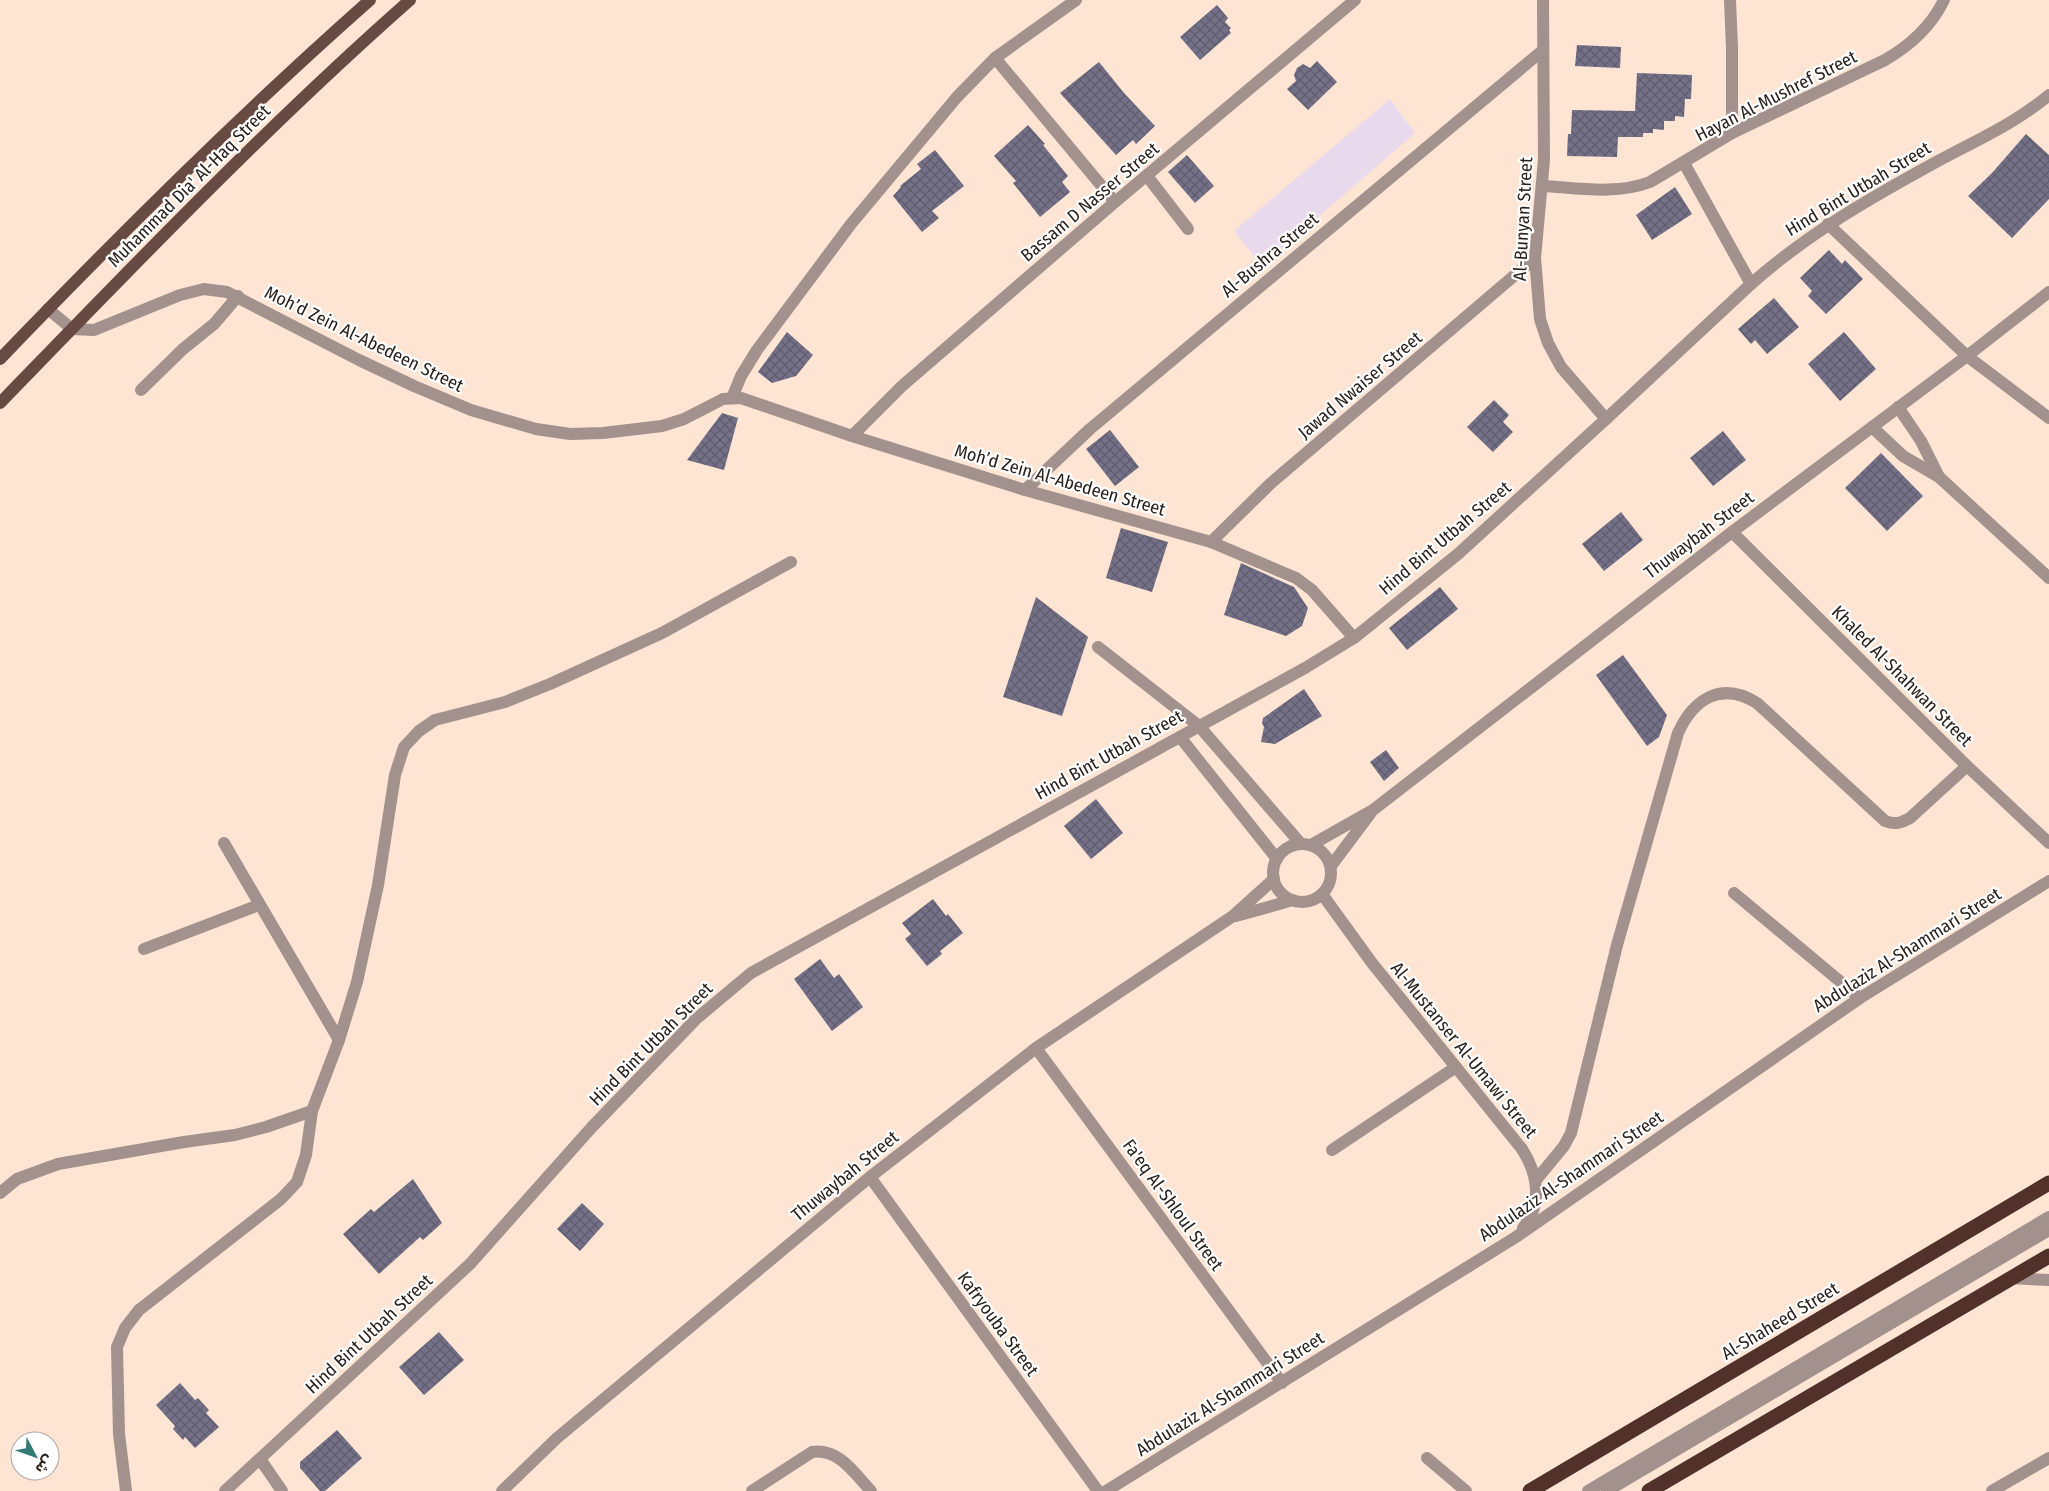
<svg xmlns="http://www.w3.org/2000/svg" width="2049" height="1491" font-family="'Fira Sans Condensed','Noto Sans Arabic',sans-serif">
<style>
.commercial{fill:#e8d9ec}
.building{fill:url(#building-cross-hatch)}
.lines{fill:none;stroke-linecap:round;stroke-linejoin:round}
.minor{stroke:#a3918d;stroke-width:12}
.major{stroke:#674a42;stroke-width:12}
.highway{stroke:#513129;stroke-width:15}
.labels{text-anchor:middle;stroke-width:4.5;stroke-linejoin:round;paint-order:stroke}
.street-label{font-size:18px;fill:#29201a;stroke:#fff}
</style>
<defs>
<pattern id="building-cross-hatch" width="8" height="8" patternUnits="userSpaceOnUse" patternTransform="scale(1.25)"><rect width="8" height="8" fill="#747087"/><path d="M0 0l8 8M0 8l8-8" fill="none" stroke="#5f5c6e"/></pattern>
</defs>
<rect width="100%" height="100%" fill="#fde4d3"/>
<polygon class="commercial" points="1390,99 1415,133 1262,266 1234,231"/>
<g class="building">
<polygon points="1217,5 1228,18 1225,22 1231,28 1229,30 1231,33 1200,60 1180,37"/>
<polygon points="1577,45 1621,47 1620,68 1575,66"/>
<polygon points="1317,61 1337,82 1308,110 1287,89 1296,81 1294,75 1297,68 1303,64 1310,68"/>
<polygon points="1099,62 1124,93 1155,126 1136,144 1133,140 1116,155 1060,93"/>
<polygon points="1637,73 1692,75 1691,99 1685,99 1684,117 1675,116 1675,121 1664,121 1664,130 1653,129 1653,133 1643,133 1643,137 1618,137 1617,157 1567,156 1568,134 1571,134 1572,110 1635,111"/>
<polygon points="1028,125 1045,144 1043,145 1068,176 1062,182 1070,192 1040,217 1013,183 1016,181 994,156"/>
<polygon points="2026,134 2049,155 2049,199 2012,238 1968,196 1992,173"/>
<polygon points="935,150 964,186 932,211 939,218 922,232 893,196 901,187 900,186 921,169 917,164"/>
<polygon points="1187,155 1214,186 1195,203 1168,172"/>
<polygon points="1675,187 1692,214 1652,240 1636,215"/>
<polygon points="1829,250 1842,264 1845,260 1863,279 1826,314 1808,296 1812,291 1800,278"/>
<polygon points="1774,298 1799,327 1767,354 1755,340 1751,344 1738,329"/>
<polygon points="787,332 813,355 796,376 772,383 758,372"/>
<polygon points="1844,332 1876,369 1840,401 1808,364"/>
<polygon points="1494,400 1509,415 1503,422 1513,432 1493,452 1467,427"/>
<polygon points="722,413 738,418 724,470 687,460"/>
<polygon points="1110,430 1139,467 1115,486 1086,449"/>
<polygon points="1723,431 1746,460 1713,486 1690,458"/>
<polygon points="1881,453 1923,496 1887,531 1845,488"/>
<polygon points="1621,512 1643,540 1604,571 1582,544"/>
<polygon points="1121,528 1168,542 1152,592 1106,578"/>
<polygon points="1241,563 1294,587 1308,608 1302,626 1286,636 1224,615"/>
<polygon points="1440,587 1458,609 1407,650 1389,628"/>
<polygon points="1036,597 1088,637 1062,716 1003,697"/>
<polygon points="1623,655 1667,715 1659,737 1647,746 1596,675"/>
<polygon points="1304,689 1322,716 1275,744 1261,742 1264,727 1262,723 1263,718"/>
<polygon points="1386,750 1399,768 1384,781 1370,762"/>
<polygon points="1096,799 1123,833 1091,859 1064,826"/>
<polygon points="933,899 946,916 948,914 963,933 940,951 942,954 927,966 905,939 911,934 902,923"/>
<polygon points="820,959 834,978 839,974 863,1007 832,1031 794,979"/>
<polygon points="413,1179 442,1223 423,1240 420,1237 379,1274 343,1234 371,1209 374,1212"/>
<polygon points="582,1203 604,1224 580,1251 557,1229"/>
<polygon points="439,1332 464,1360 424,1395 399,1367"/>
<polygon points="180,1383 195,1400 198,1398 209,1410 206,1413 219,1427 195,1448 185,1437 183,1440 173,1429 175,1426 156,1405"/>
<polygon points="337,1430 362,1458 325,1491 320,1491 300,1468 300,1462"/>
</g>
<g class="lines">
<g class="minor">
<polyline points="1543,0 1544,160 1535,258 1540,319 1548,343 1561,367 1606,419"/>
<polyline points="1730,0 1732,48 1732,133"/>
<polyline points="995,58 1115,202"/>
<polyline points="1684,163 1751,284"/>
<polyline points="1147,176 1188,229"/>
<path d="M1543 186C1578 188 1616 195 1650 182L1732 133 1885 60C1911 45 1931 27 1944 0"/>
<polyline points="1828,224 1967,356 2049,418"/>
<polyline points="48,309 72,329 94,330 180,295 204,289 227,292 359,360 414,386 471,410 536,429 570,434 603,433 662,426 684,419 723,399 741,398 852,436 1025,490 1211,542 1296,578 1312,590 1354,638"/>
<polyline points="141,390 183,349 214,324 238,296"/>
<polyline points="732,398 741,376 757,350 851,224 957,97 995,58 1076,0"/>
<polyline points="1898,407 1921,441 1939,477"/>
<polyline points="1872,427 1903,456 1939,477 2049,578"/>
<polyline points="852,436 902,386 1115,202 1355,0"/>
<polyline points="1025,490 1090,429 1542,51"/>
<polyline points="1732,532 1967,766 2049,843"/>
<polyline points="1211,542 1270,484 1535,258"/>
<polyline points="1098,647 1199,726 1301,844"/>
<polyline points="1180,737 1277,859"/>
<polyline points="224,843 339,1040"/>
<circle cx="1302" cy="873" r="29"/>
<polyline points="1311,845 1373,810 1732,532 1967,356 2049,292"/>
<polyline points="1331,866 1370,814"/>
<polyline points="1734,893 1860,998"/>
<path d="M1322 894 1372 963 1522 1149C1538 1174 1543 1204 1523 1228"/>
<polyline points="1236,916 1293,900"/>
<polyline points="144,949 259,905"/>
<polyline points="1036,1048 1282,1383"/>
<polyline points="1332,1150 1456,1067"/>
<polyline points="870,1177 1098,1491"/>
<path d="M1536 1180 1564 1146 1571 1133 1617 945 1678 733C1694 698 1722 681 1757 703L1885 821C1895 825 1901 823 1910 818L1967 766"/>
<polyline points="0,1193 17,1179 58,1164 184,1142 235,1135 266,1127 312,1111"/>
<polyline points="2009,1278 2049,1280"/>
<polyline points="1427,1458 1466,1491"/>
<polyline points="260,1459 282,1491"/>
<polyline points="126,1491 119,1434 117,1347 125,1328 139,1310 281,1199 297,1182 306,1155 312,1111 339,1040 357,982 378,885 395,775 404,747 419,731 435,720 505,702 550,684 662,633 791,562"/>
<path d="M225 1491 470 1264 592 1127 696 1019 751 973 1305 668 1354 638 1458 554 1606 419 1751 284C1807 234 1872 197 1938 161 1977 140 2016 123 2049 95"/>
<polyline points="502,1491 557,1438 870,1177 1036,1048 1233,916 1274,879"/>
<path d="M752 1491 812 1452C839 1448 854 1473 871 1491"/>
<polyline points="1106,1491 1516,1237 1860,998 2049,881"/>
<polyline points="1588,1491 2049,1217"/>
<polyline points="1607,1491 2049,1230"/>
<polyline points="1992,1491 2049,1458"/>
</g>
<g class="major">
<path d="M0 359C119 235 241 114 370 0"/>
<path d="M0 403C133 266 266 127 410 0"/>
</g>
<g class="highway">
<polyline points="1530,1491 2049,1183"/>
<polyline points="1649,1491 2049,1256"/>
</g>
</g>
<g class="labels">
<g class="street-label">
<text transform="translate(1776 96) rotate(-27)" y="6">Hayan Al-Mushref Street</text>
<text transform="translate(189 186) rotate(-45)" y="6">Muhammad Dia' Al-Haq Street</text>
<text transform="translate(1858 189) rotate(-31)" y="6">Hind Bint Utbah Street</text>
<text transform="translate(1090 202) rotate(-40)" y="6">Bassam D Nasser Street</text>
<text transform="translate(1523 219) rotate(-87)" y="6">Al-Bunyan Street</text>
<text transform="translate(1270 255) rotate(-40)" y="6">Al-Bushra Street</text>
<text transform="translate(364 339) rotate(26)" y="6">Moh’d Zein Al-Abedeen Street</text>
<text transform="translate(1360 385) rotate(-40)" y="6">Jawad Nwaiser Street</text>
<text transform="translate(1060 480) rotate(16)" y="6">Moh’d Zein Al-Abedeen Street</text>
<text transform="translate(1699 535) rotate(-37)" y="6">Thuwaybah Street</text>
<text transform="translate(1445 538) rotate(-40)" y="6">Hind Bint Utbah Street</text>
<text transform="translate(1902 676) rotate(45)" y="6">Khaled Al-Shahwan Street</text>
<text transform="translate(1109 755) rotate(-29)" y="6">Hind Bint Utbah Street</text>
<text transform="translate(1907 950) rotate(-32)" y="6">Abdulaziz Al-Shammari Street</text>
<text transform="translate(651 1044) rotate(-45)" y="6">Hind Bint Utbah Street</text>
<text transform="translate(1464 1050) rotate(51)" y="6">Al-Mustanser Al-Umawi Street</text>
<text transform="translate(845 1176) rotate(-39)" y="6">Thuwaybah Street</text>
<text transform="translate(1571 1176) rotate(-34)" y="6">Abdulaziz Al-Shammari Street</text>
<text transform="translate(1173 1205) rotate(54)" y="6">Fa'eq Al-Shloul Street</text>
<text transform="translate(1780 1321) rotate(-31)" y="6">Al-Shaheed Street</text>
<text transform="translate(998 1324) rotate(54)" y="6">Kafryouba Street</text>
<text transform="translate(369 1334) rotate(-43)" y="6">Hind Bint Utbah Street</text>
<text transform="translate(1230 1394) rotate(-32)" y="6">Abdulaziz Al-Shammari Street</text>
</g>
</g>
<g transform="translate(35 1456) rotate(131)"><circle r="24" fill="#ffffff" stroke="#a9a6a3"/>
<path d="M0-4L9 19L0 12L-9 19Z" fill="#327a75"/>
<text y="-8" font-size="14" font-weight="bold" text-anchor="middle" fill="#29201a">ش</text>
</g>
</svg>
